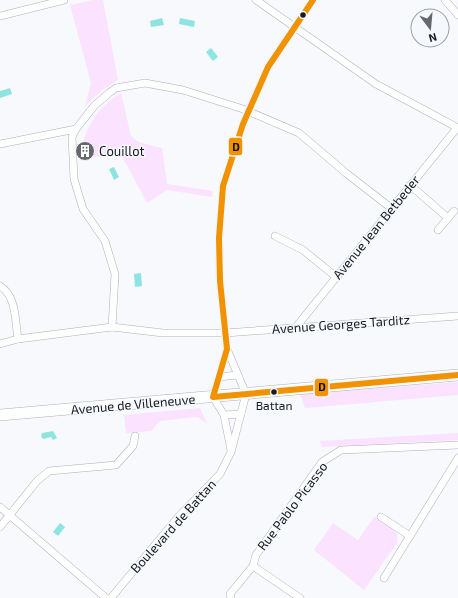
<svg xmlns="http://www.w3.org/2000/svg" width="458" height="598" font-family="'Exo 2',sans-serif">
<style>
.green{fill:#fbe2fe}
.water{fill:#8ee4df}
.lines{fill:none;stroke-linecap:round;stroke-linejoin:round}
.street-casing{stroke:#aeb0b3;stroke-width:8}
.secondary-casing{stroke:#aeb0b3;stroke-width:12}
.street{stroke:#fefeff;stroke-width:7}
.secondary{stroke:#fefeff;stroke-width:11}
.bus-1-casing{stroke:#f5f9fe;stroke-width:9}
.bus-1{stroke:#f19200;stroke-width:6}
.bus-dot{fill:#181a1d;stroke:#f5f9fe;stroke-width:1.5}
.labels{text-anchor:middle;stroke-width:3;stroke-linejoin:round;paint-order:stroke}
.bus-label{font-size:12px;fill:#181a1d;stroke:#f5f9fe}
.poi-label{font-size:13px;fill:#181a1d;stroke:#f5f9fe;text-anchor:start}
.street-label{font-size:13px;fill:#181a1d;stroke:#f5f9fe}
.line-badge{stroke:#f5f9fe;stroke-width:1.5}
.pale-badge-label{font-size:11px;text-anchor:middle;font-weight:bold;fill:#111}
</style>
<rect width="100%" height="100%" fill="#f7f9fc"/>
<g class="green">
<polygon points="93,0 103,0 118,80 102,90 85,106 91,83 70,5"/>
<path d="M121 93 131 136 138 142 162 148 167 184 213 191 212 197 167 190 147 203 123 158 107 155 79 159C85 129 94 110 121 93Z"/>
<polygon points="458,382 458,395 305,408 300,394"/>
<polygon points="200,408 207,424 199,418 195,417 160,421 151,431 126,433 124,415"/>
<polygon points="458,433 458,440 322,447 320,441"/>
<path d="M374 517C385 524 401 528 397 543L364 590 314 550 333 523 358 540Z"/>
</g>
<g class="water">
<polygon points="162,18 164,25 151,27 150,21"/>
<polygon points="180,18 195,21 194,27 179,24"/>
<polygon points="211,48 218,57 213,61 206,52"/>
<polygon points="10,88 12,94 0,98 0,91"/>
<polygon points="114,167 119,177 114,180 109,169"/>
<polygon points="141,273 142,286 135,287 134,274"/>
<polygon points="53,431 57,438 53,440 51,437 43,439 41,436 42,433"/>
<polygon points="60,523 65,527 58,536 53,532"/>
</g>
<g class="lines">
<defs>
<g id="street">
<polyline points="256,0 376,84 458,128"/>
<polyline points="445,0 458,15"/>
<polyline points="0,16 64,0"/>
<polyline points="76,129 72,137 74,179 83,209 105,241 115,274 112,327"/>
<polyline points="0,144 76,129 94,106 109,93 116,88 145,83 183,90 243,109 299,133 346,173 391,208"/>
<polyline points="410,185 448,218 454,211"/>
<polyline points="438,230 448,218"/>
<polyline points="275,236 303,250 335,276"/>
<path d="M0 286C17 296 15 322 18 339"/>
<polyline points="296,327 457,128"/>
<polyline points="0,344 18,339 112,327 163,333 225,333 458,316"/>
<polyline points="227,349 213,397 224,415 231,450"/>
<polyline points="219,377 237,375"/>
<polyline points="224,415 241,414"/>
<polyline points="0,507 106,598"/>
<polyline points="381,517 410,536"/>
<polyline points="0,527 37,481 49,471 116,465 133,446 135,436"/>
<polyline points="384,578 458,458"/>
<polyline points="111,598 179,516 220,474 231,452 246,394 227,349 220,281 219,238 223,186 243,124 268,67 313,0"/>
<polyline points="231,598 230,594 253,566"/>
<polyline points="300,598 253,566 256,555 322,462 341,450 458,445"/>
</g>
<polyline id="secondary" points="0,415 458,375"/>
</defs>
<use href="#street" class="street-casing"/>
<use href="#secondary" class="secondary-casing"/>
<use href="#street" class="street"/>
<use href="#secondary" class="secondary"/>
<defs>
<polyline id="bus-1" points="313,0 268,67 243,124 223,186 219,238 220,281 227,349 213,397 458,375"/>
</defs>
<use href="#bus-1" class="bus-1-casing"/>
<use href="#bus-1" class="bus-1"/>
</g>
<defs>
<symbol id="building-disc" viewBox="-11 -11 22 22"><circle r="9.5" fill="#66686b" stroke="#f5f9fe"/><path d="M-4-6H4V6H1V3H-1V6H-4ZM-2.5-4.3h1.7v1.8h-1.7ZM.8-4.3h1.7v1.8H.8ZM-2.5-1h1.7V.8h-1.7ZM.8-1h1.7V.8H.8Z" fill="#fff"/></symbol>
</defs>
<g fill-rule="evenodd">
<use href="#building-disc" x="74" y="140" width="22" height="22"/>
</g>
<g class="bus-dot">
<circle cx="303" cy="15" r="3.5"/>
<circle cx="274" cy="392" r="3.5"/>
</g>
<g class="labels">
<g class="bus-label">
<text x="274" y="410">Battan</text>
</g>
<g class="poi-label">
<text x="99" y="156">Couillot</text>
</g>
<g class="street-label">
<text transform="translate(376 227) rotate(-51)" y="5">Avenue Jean Betbeder</text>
<text transform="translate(341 324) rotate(-4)" y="5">Avenue Georges Tarditz</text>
<text transform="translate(133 404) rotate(-5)" y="5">Avenue de Villeneuve</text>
<text transform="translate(292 506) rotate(-53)" y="5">Rue Pablo Picasso</text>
<text transform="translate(173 526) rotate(-48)" y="5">Boulevard de Battan</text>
</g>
</g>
<g class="line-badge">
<rect x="228" y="137" width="15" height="19" rx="4" fill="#f19200"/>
<rect x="314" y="378" width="15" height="19" rx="4" fill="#f19200"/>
</g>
<g class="pale-badge-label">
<text x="236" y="151">D</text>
<text x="322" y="391">D</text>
</g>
<g transform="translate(430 28) rotate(164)"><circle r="19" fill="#f5f9fe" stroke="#9da0a4"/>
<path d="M0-3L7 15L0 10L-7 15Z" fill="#66686b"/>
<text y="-6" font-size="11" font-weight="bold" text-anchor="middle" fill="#181a1d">N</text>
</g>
</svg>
